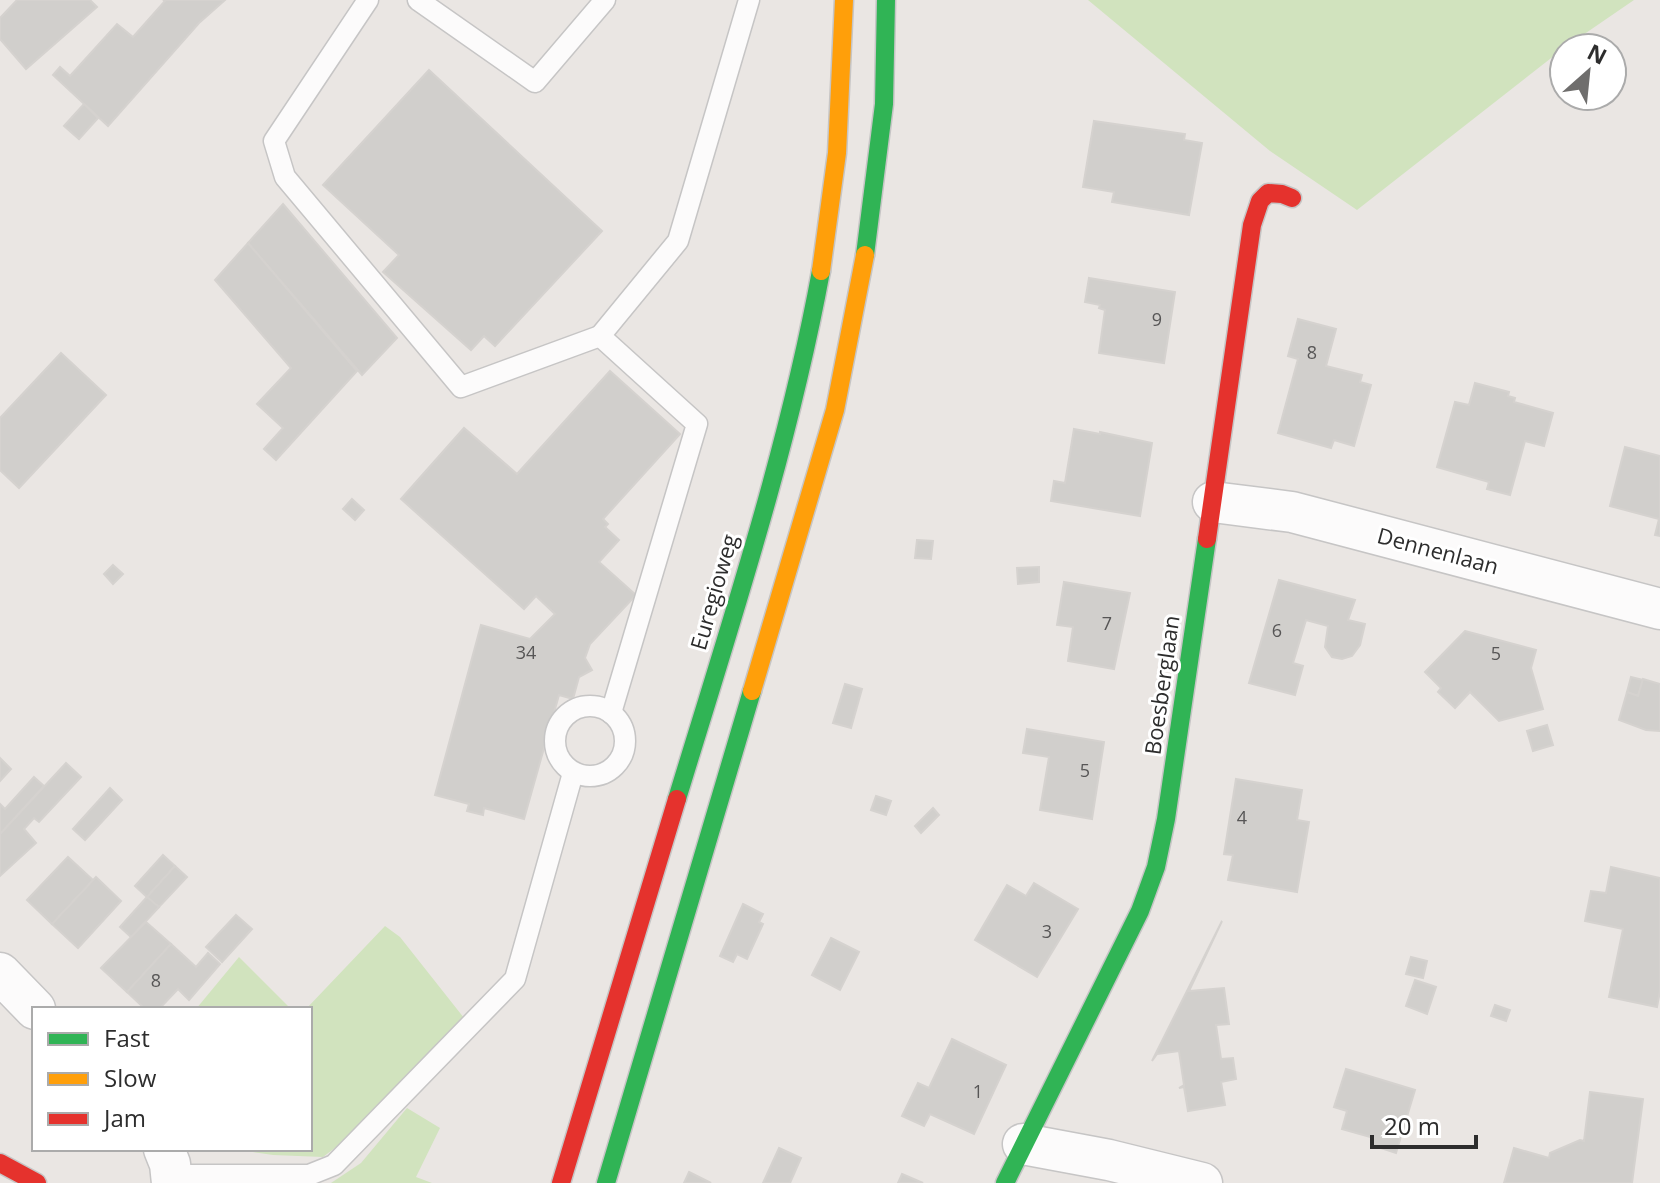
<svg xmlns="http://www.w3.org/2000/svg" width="1660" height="1183" font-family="'Open Sans',sans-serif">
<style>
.green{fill:#d1e3be}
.building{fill:#d1cfcc;stroke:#d5d2cf;stroke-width:2}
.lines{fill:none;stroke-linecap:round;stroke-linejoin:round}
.lane-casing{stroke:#c6c5c5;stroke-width:23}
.street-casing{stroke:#c6c5c5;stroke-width:43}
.fast-casing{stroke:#c6c5c5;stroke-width:21}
.slow-casing{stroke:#c6c5c5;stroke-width:21}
.jam-casing{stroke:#c6c5c5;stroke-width:21}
.lane{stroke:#fcfbfb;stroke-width:20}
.street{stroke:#fcfbfb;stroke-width:40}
.fast{stroke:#30b455;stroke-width:18}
.slow{stroke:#ff9f0a;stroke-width:18}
.jam{stroke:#e5322d;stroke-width:18}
.labels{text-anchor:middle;stroke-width:6;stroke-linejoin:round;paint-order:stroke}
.number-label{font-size:18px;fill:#575656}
.street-label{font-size:22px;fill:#2d2d2d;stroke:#fff}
</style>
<rect width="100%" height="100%" fill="#eae6e3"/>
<g class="green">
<polygon points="1088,0 1634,0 1564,48 1357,210 1270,151"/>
<polygon points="385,926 400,937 468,1023 377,1116 323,1157 273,1155 233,1149 310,1149 310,1009 306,1009"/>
<polygon points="239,957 291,1009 196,1009"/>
<polygon points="407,1108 440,1128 416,1177 432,1183 331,1183 361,1163"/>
</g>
<g class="building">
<polygon points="17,0 90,0 97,7 26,69 0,39 0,18"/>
<polygon points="163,0 225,0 199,23 108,126 53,75 60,67 70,76 117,24 133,37 165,1"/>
<polygon points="429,70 602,231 495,346 484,336 471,350 383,272 399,255 323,185"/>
<polygon points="84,104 98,118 79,139 64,126"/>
<polygon points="1094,121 1185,134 1184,140 1202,143 1189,215 1112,202 1114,192 1083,187"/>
<polygon points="283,204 397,338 362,375 248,243"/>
<polygon points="248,243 357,371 276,460 264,449 283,428 257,404 291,368 215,280"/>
<polygon points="1089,278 1175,292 1164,363 1099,353 1105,310 1099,308 1100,305 1085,302"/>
<polygon points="1298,319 1336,329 1326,366 1362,375 1360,382 1371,385 1354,446 1334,440 1331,448 1278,433 1298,359 1288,356"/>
<polygon points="61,353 106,395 19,488 0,470 0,418"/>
<polygon points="610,371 680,434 603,519 608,524 605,527 619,540 599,562 636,595 590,644 585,658 592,670 579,677 573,699 559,695 524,819 484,808 483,815 467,811 469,804 435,795 481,625 530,639 555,614 536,596 524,609 401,499 464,428 517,474"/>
<polygon points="1475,383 1509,392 1508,396 1515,398 1514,402 1553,413 1544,446 1525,441 1510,495 1487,489 1489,482 1437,467 1455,402 1469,405"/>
<polygon points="1074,429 1100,434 1100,432 1152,443 1140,516 1051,501 1054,481 1065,483"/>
<polygon points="1625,447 1660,456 1660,536 1655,535 1659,519 1610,506"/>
<polygon points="352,499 364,510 355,520 343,509"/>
<polygon points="917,540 933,541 931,559 915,558"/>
<polygon points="113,565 123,574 113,584 104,574"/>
<polygon points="1039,567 1039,582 1018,584 1017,568"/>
<polygon points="1279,580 1355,600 1348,620 1365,624 1360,645 1352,656 1342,659 1332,657 1325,647 1328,626 1306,620 1293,663 1303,666 1295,695 1249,683"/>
<polygon points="1064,582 1130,593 1114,669 1068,661 1073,627 1057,625"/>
<polygon points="1465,631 1536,650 1531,668 1543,709 1499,721 1470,692 1455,708 1438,692 1441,688 1425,672"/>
<polygon points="1631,677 1643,680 1638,696 1627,692"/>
<polygon points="1643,679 1660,684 1660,731 1646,730 1619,720 1627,692 1638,696"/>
<polygon points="845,684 862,689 851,728 833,723"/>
<polygon points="1547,725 1553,745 1533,751 1527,731"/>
<polygon points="1027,729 1104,742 1092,819 1040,810 1049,757 1023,753"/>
<polygon points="0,758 11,769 0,781"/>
<polygon points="66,763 81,777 39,822 34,818 24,829 36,843 0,876 0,834"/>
<polygon points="34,777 44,786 0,834 0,804 5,809"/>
<polygon points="1236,779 1302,790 1297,820 1309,822 1297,892 1228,880 1233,855 1224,854"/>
<polygon points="110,788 122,800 85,840 73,829"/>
<polygon points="876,796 891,801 886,815 871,810"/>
<polygon points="933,808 939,815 921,833 915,826"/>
<polygon points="163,855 175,866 147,897 135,886"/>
<polygon points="68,857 93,880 52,924 27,900"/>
<polygon points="175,866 187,877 159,907 147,897"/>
<polygon points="1611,867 1660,878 1660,991 1657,1007 1609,997 1623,929 1585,921 1591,891 1606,893"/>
<polygon points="96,877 121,901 78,948 52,924"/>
<polygon points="1034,883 1078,909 1037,977 975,940 1007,885 1026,896"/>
<polygon points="147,897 159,907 131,937 120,927"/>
<polygon points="743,904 763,914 759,922 763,924 747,959 737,954 733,962 720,956"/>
<polygon points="236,915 252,929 222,962 206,947"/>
<polygon points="1222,921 1189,991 1224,988 1229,1024 1216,1025 1221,1059 1233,1058 1236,1079 1221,1082 1225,1105 1188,1111 1184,1087 1179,1088 1184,1085 1179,1051 1157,1054 1152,1061"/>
<polygon points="146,922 171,944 127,992 101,968"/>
<polygon points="831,938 859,952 840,990 812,975"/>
<polygon points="171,944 196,967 208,953 220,964 189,1000 178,989 159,1009 145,1009 127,992"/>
<polygon points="1411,957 1427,961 1423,978 1406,974"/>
<polygon points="1415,980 1436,987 1427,1014 1406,1006"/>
<polygon points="1495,1005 1510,1010 1506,1021 1491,1016"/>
<polygon points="952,1039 1006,1065 974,1134 930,1114 924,1126 902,1116 918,1083 929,1088"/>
<polygon points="1346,1069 1415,1090 1396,1153 1372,1145 1374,1138 1342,1129 1347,1111 1334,1107"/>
<polygon points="1590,1092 1643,1099 1632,1183 1504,1183 1514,1148 1549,1158 1550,1153 1580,1140 1584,1141"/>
<polygon points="779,1148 801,1158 790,1183 763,1183"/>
<polygon points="689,1172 711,1183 684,1183"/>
<polygon points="902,1174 923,1183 898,1183"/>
</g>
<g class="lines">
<defs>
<g id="lane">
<polyline points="368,0 274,141 285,177 461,387 600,336"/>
<polyline points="418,0 535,82 605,0"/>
<circle cx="590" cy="741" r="35"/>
<polyline points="611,713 697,424 600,336 678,241 749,0"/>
<polyline points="171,1175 309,1175 334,1165 515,979 573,773"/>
</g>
<g id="street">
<polyline points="1213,502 1292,512 1660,609"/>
<polyline points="0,973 35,1009"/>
<polyline points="1023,1144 1109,1160 1202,1183"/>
<polyline points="164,1149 170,1164 172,1183"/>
</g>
<g id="fast">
<polyline points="865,255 884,104 886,0"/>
<path d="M677 799C730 625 788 450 821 271"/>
<polyline points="606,1183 752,691"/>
<polyline points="1005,1183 1140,911 1156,867 1166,819 1207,539"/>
</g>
<g id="slow">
<polyline points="821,271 837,153 844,0"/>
<polyline points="752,691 835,410 865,255"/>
</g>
<g id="jam">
<polyline points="1207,539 1252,225 1260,201 1268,193 1282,194 1292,198"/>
<polyline points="0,1163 37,1183"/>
<polyline points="561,1183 677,799"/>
</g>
</defs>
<use href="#lane" class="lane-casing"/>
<use href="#street" class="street-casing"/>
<use href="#fast" class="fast-casing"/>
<use href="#slow" class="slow-casing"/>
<use href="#jam" class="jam-casing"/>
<use href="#lane" class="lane"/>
<use href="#street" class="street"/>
<use href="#fast" class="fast"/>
<use href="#slow" class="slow"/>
<use href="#jam" class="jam"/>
</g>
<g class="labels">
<g class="number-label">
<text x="1157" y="326">9</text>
<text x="1312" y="359">8</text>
<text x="1107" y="630">7</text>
<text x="1277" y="637">6</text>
<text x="526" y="659">34</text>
<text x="1496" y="660">5</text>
<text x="1085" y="777">5</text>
<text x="1242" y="824">4</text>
<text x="1047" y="938">3</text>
<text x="156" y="987">8</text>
<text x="978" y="1098">1</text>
</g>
<g class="street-label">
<text transform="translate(1438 551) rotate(15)" y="8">Dennenlaan</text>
<text transform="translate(714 592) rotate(-74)" y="8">Euregioweg</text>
<text transform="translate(1162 685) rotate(-82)" y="8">Boesberglaan</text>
</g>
</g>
<rect x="32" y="1007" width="280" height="144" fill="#ffffff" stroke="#ababab" stroke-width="2"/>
<rect x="48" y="1033" width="40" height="12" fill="#30b455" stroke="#ababab" stroke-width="2"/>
<text x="104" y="1047" font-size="24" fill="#2d2d2d">Fast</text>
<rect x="48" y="1073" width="40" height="12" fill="#ff9f0a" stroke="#ababab" stroke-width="2"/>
<text x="104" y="1087" font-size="24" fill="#2d2d2d">Slow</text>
<rect x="48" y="1113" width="40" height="12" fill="#e5322d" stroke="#ababab" stroke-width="2"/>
<text x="104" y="1127" font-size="24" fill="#2d2d2d">Jam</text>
<g transform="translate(1588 72) rotate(27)"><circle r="38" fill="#ffffff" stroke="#ababab" stroke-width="2"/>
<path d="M0-6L14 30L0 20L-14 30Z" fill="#6f6e6d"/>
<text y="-12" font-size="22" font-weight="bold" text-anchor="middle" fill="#2d2d2d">N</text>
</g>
<path d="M1372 1135v12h104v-12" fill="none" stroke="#2d2d2d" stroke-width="4"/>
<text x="1384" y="1135" font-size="24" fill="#2d2d2d" stroke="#ffffff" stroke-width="6" paint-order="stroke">20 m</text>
</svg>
